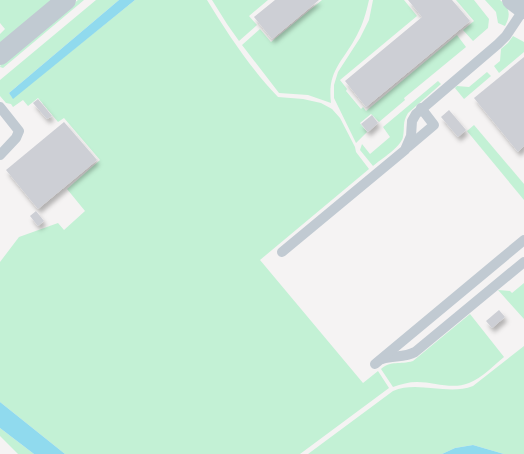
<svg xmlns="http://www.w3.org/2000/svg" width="524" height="454" font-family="Signika,sans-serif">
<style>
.green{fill:#c3f1d5}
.water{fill:#90daee}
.building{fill:#cdcfd5;filter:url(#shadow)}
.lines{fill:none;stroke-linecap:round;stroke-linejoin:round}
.lane{stroke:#c1cad2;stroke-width:10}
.street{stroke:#c1cad2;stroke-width:20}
</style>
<defs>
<filter id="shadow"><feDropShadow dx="2.5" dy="4.5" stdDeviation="2" flood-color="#0004"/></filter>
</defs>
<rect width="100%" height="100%" fill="#f5f3f3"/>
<g class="green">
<polygon points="0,0 53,0 0,44 0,34 5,29 0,23"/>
<polygon points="78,0 84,0 3,68 0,67 1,64"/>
<path d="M96 0H119L9 93 13 98 135 0H207C228 34 250 68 278 97L303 99 321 103 332 109 340 118 355 147 356 152 369 169 260 260 363 383 378 371 389 388 300 454H65L0 402V262L19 237 58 223 64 230 85 211 67 189 100 160 64 118 58 122 38 98 28 106 23 100 13 107 11 104 6 103 0 96V80Z"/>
<polygon points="212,0 268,0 249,16 257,25 239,41 227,24"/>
<path d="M322 0H369C366 13 363 24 357 35 343 62 327 70 331 103L308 95 279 93 242 45 260 29 271 42Z"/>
<polygon points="373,0 404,0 417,16 340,80 347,89 346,91 361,109 363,107 366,111 457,35 466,47 404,98 405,100 379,122 371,114 360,123 367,132 356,143 334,98 334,85 338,72 360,38 369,20"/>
<polygon points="456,0 474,0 489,19 488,28 473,41 463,30 474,21"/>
<path d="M485 0H500C510 8 511 15 505 26L498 23 496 12Z"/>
<polygon points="513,36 524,42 524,52 499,73 494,66 500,61 501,49 508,43"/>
<polygon points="487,72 491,76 464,99 455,88 457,86 469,87"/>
<path d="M438 81 441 84 408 113C402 123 405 127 403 137 401 147 381 159 373 166L360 150 362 144 370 154 390 137 383 127Z"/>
<polygon points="474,125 524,184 524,200 467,131"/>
<polygon points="524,283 524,319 498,290 510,291 512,293"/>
<path d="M470 314 504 357C494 365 482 378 469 383 452 390 435 382 417 382 409 382 401 384 393 387L381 369C391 360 400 365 413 361Z"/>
<path d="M524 346V454H504L473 445 455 448 442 454H308L393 391C418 380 447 396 473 386Z"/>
<polygon points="0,428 34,454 18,454 0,436"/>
</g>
<g class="water">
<polygon points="119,0 135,0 13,99 9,93"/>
<polygon points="0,402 65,454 34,454 0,428"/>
<polygon points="473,445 504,454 442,454 455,448"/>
</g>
<g class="building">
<polygon points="275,0 319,0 272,39 254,17"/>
<polygon points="408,0 452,0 470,21 366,107 345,81 422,17"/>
<polygon points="524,57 524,146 518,152 474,98"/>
<polygon points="38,99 52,116 47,119 33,103"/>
<polygon points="449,110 466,130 458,137 441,117"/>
<polygon points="372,115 378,123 368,132 361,124"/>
<polygon points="64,122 97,160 38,209 6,170"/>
<polygon points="36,211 44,221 38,226 30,216"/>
<polygon points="499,310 505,317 492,328 486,321"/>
</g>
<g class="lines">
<g class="lane">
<polyline points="0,107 19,131 16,138 0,155"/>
<polyline points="408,147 434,125 421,108"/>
<polyline points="282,252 405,150 411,136 412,121 416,114 498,44 506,36 524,9"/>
<path d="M382 359C393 355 404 358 415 352L524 262"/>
<polyline points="375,364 524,240"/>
</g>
<g class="street">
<polyline points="512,0 524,9"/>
<polyline points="0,55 66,0"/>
</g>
</g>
</svg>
